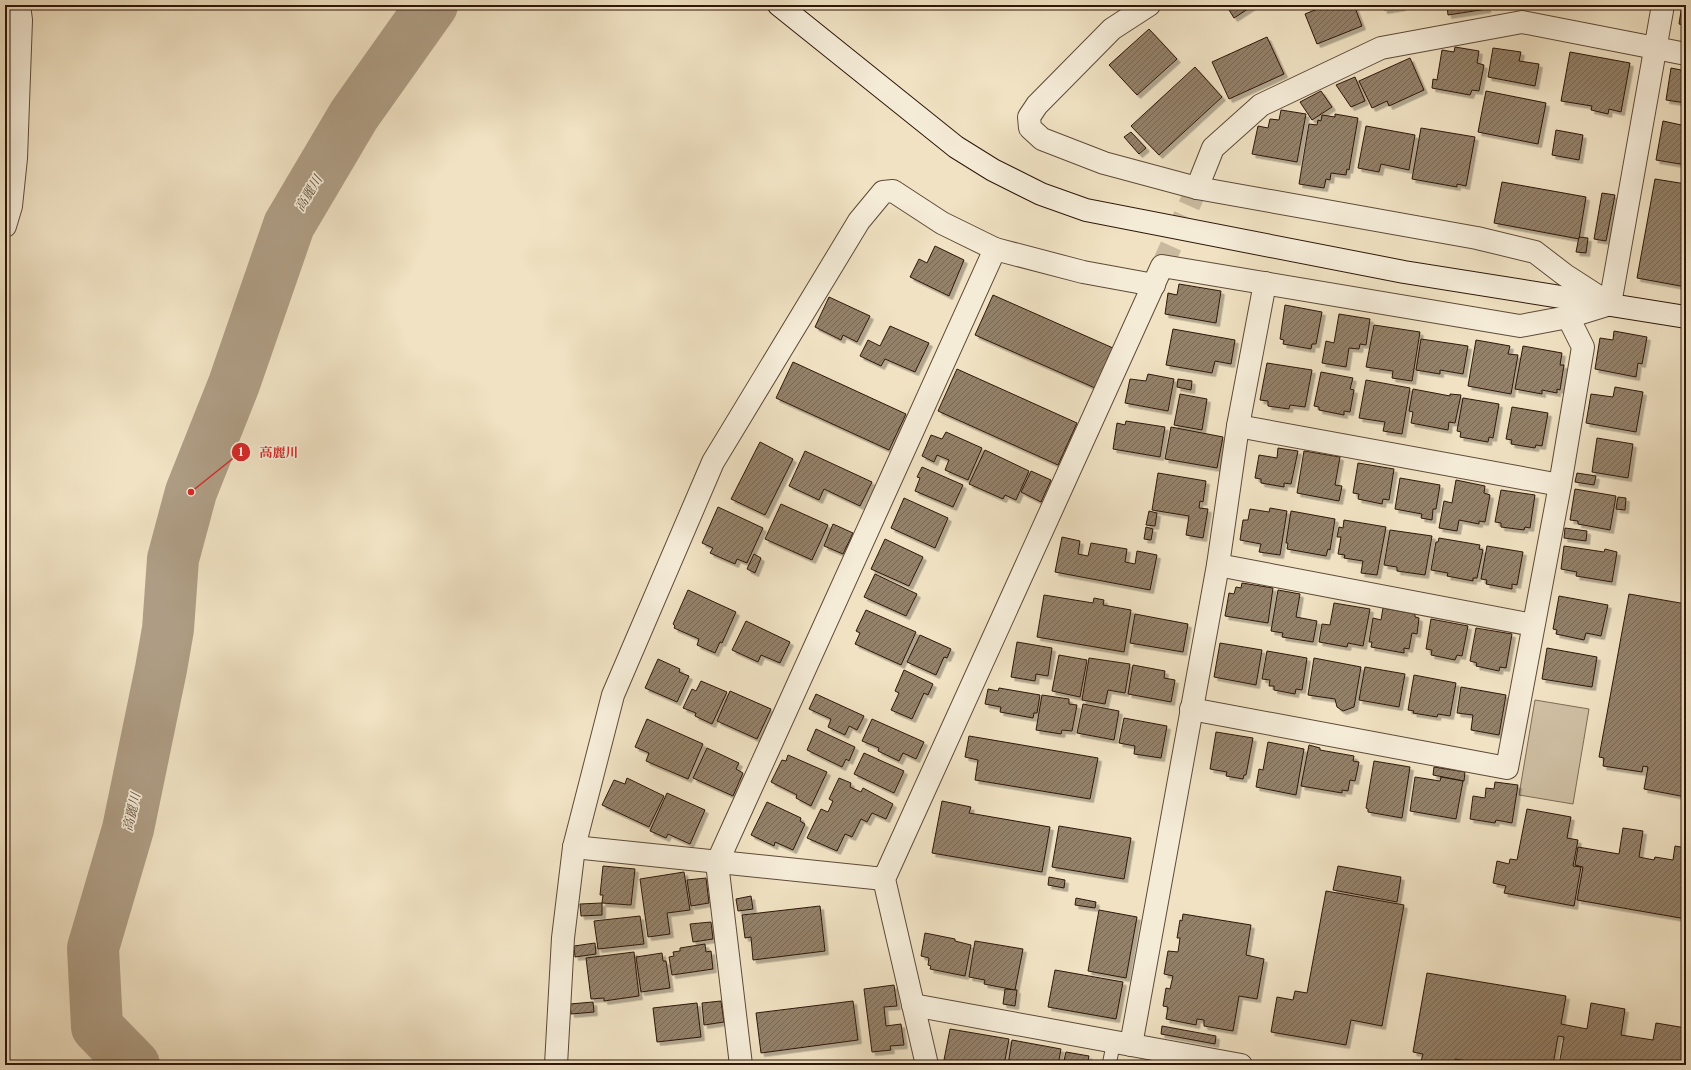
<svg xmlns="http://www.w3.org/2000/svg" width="1691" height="1070" font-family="'Old Standard TT','Noto Serif JP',serif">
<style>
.green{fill:#cfbfa3;stroke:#7e6b56}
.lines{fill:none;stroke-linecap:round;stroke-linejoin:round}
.river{stroke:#ae9d84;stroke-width:52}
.building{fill:url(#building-hatch);stroke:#2e1709;filter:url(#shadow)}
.street-tunnel{stroke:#c9b99e;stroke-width:22;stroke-dasharray:22 11;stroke-linecap:butt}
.lane-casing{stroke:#5e4a38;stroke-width:15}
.street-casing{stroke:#5e4a38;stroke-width:24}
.secondary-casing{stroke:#2e1709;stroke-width:24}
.lane{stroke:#f5ecd8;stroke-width:13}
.street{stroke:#f5ecd8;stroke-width:22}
.secondary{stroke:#f5ecd8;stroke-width:22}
.labels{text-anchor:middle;stroke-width:3.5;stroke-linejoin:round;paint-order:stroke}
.water-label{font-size:13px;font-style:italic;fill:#614d3a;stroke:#f5ecd8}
.leader{fill:none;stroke:#d62828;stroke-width:1.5}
.callout-dot{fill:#d62828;stroke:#f5ecd8;stroke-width:1.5}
.mark-label{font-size:12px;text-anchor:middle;font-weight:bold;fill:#fff}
.callout-label{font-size:13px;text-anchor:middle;font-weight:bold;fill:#d62828;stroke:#f5ecd8;stroke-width:3.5;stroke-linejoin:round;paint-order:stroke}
</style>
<defs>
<pattern id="building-hatch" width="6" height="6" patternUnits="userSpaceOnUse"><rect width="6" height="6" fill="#93816a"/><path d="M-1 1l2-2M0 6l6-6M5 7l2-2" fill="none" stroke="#786955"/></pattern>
<filter id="shadow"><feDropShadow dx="3.5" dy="3.5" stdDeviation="0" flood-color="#0004"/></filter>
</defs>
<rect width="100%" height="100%" fill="#f0e2c3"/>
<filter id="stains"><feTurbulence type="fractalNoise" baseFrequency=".005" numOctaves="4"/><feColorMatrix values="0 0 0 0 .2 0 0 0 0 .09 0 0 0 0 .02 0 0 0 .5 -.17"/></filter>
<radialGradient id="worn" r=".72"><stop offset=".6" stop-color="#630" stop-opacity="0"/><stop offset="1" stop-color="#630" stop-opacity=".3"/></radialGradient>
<polygon class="green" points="1535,700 1589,709 1573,804 1519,795"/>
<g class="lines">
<polyline class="river" points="134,1065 97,1027 93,948 128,829 161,669 168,629 173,559 191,492 234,384 289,225 354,115 432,5"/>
</g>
<g class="building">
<polygon points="1226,5 1254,5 1234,18"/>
<polygon points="1327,5 1335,7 1354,5 1362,26 1317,44 1305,14"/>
<polygon points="1383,5 1401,5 1402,7 1384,10"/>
<polygon points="1447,5 1487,5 1487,9 1448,15"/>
<polygon points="1682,5 1686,5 1686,26 1679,24"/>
<polygon points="1149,29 1177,59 1137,95 1109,65"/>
<polygon points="1267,37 1284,74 1229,99 1212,62"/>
<polygon points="1455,47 1479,51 1477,63 1484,65 1479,91 1472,90 1470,95 1432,88 1433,79 1437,80 1442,50 1454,52"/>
<polygon points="1493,48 1521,52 1519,61 1539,64 1535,86 1488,77"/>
<polygon points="1570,52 1630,63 1621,112 1609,109 1608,114 1591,110 1592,106 1561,101"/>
<polygon points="1410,58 1424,90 1389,106 1387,101 1372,108 1359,81"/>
<polygon points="1195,67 1222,97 1159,155 1131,126"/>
<polygon points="1671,68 1686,71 1686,103 1666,100"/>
<polygon points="1355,77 1365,101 1351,107 1336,85"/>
<polygon points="1321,91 1332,107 1312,120 1300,102"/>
<polygon points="1486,91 1546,103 1538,144 1478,132"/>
<polygon points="1281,110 1306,114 1297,162 1252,154 1258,126 1268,128 1270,119 1279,120"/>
<polygon points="1335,114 1358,118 1349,170 1347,169 1346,175 1331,173 1330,180 1326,179 1324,188 1299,184 1309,124 1317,125 1318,120 1321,121 1322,115 1335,117"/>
<polygon points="1663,121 1686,126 1686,165 1656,160"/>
<polygon points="1366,126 1415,135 1409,170 1381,164 1379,172 1358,168"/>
<polygon points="1421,128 1475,137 1466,186 1457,184 1457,187 1412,179"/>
<polygon points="1556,130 1583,135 1579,160 1552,155"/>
<polygon points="1131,132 1146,148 1139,154 1124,137"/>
<polygon points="1655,179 1686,184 1686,287 1637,278"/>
<polygon points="1502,182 1586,197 1579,239 1494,223"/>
<polygon points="1602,193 1615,195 1606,241 1594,239"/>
<polygon points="1579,237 1588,238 1586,253 1576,252"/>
<polygon points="935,246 964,260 949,296 910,277 919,259 927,263"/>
<polygon points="1179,284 1221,291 1216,323 1165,314 1168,293 1177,295"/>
<polygon points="993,295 1113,348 1095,388 975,335"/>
<polygon points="829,297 870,316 857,342 843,335 841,340 815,327"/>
<polygon points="1285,305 1322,312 1316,344 1312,344 1311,349 1283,344 1284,340 1280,339"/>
<polygon points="1339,314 1370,319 1366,345 1360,344 1359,349 1349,348 1346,367 1322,363 1326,341 1334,343"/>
<polygon points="1374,325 1420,332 1412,381 1392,378 1393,371 1366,367"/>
<polygon points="890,326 929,343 915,372 885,359 881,366 860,356 868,340 880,346"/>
<polygon points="1173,329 1235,340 1231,364 1215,361 1212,373 1166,365"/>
<polygon points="1614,331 1647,337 1642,364 1638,363 1636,377 1595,369 1600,338 1613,340"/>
<polygon points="1421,339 1468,346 1463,374 1440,370 1440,374 1416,370"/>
<polygon points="1476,340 1510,346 1508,354 1518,355 1511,394 1468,386"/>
<polygon points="1523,346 1562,353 1560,365 1564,365 1560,390 1557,389 1557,393 1542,390 1542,394 1515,389"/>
<polygon points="793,362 906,414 889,450 776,398"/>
<polygon points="1267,363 1312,370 1305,407 1290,405 1289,409 1268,406 1268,401 1260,400"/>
<polygon points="957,369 1077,423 1058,465 938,411"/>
<polygon points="1321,372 1353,378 1350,389 1354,390 1350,412 1344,411 1344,415 1319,410 1319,407 1314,406"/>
<polygon points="1148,374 1174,379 1168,411 1125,403 1130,379 1146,381"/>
<polygon points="1178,379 1192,381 1191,390 1177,387"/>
<polygon points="1366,380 1410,388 1402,434 1383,431 1385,422 1359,418"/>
<polygon points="1615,387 1643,392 1636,432 1586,423 1591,394 1613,397"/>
<polygon points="1413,389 1450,396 1450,394 1461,395 1455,423 1449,422 1448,430 1411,423 1413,412 1409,411"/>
<polygon points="1180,394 1207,399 1202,430 1174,425"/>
<polygon points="1463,398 1499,404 1493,438 1489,437 1488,442 1460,437 1461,432 1457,431"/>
<polygon points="1512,407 1548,413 1542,446 1536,445 1535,448 1511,444 1512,440 1506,439"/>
<polygon points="1126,421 1165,427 1160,457 1113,449 1117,423 1125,425"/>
<polygon points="1171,427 1223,437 1217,468 1165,459"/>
<polygon points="946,432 982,448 968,480 945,470 949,460 937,455 934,462 922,456 931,435 942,439"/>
<polygon points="1597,438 1633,444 1628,478 1592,472"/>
<polygon points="760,442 793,459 765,515 731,499"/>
<polygon points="1278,448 1298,451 1291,484 1284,483 1284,487 1261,483 1261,479 1255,478 1259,455 1277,458"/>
<polygon points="985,450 1029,471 1016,500 1005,495 1003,499 969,484"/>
<polygon points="805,451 872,482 860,506 824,489 819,500 789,486"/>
<polygon points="1304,451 1340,457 1335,485 1342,486 1339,501 1297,493"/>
<polygon points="1358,463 1394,469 1389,500 1383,499 1382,504 1358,499 1359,494 1353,493"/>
<polygon points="922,467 963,485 953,507 915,491 920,478 917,477"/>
<polygon points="1031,471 1051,480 1041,502 1021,492"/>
<polygon points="1158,473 1206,481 1203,502 1200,501 1199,508 1208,509 1203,538 1186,535 1189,516 1152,510"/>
<polygon points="1577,473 1596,476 1594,485 1575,482"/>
<polygon points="1400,478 1440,485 1436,509 1433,509 1432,520 1421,518 1422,514 1395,509"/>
<polygon points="1456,480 1485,486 1484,493 1490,495 1485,522 1479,521 1479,524 1459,520 1457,531 1439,528 1444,501 1452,503"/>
<polygon points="1575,489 1616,496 1610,530 1578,524 1578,521 1570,520"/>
<polygon points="1501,490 1535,495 1530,528 1525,527 1524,530 1501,527 1501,523 1495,522"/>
<polygon points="1618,497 1626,498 1625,510 1616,509"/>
<polygon points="904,498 948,518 935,548 891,528"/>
<polygon points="781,504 828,525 812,560 765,539"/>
<polygon points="718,507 763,528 747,563 737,559 735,564 710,553 713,548 702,543"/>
<polygon points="1270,508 1287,511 1280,555 1259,552 1261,544 1240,540 1243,520 1248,520 1250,509 1269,512"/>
<polygon points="1149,511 1157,513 1155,526 1146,525"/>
<polygon points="1291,511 1335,519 1330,550 1328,549 1326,556 1287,549 1288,543 1286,543"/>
<polygon points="1344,520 1386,527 1377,575 1361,573 1363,561 1344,558 1345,555 1338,554 1341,537 1337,537 1339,527 1343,528"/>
<polygon points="833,524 853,533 843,554 824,546"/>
<polygon points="1146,527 1153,529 1151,540 1144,539"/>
<polygon points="1565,528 1587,531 1586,541 1564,538"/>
<polygon points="1390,530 1432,536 1425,575 1397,571 1397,567 1384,565"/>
<polygon points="1062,537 1080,541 1078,554 1088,556 1091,543 1127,549 1125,562 1135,564 1137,551 1157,555 1150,590 1055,572"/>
<polygon points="1439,538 1480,545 1479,549 1483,550 1477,578 1473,578 1473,581 1447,576 1448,573 1431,570 1436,542 1438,542"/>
<polygon points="885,539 923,557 909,586 871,569"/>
<polygon points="1487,546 1523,552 1517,585 1512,584 1512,589 1486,584 1487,580 1481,579"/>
<polygon points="1564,546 1604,552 1605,549 1617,552 1612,582 1576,576 1577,572 1561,569"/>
<polygon points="754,554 761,558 755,573 747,569"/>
<polygon points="875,574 917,594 906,616 864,597"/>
<polygon points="1242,583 1273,588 1268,623 1225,616 1229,593 1234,594 1236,587 1241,588"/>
<polygon points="688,590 736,612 722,643 720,642 715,653 697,645 699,639 674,628 675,626 673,624"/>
<polygon points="1278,590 1300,594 1296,617 1317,621 1313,642 1282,637 1283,633 1271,631"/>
<polygon points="1629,594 1686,604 1686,797 1644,789 1648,767 1643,766 1642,772 1603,766 1604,758 1599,757"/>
<polygon points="1044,595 1093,603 1094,598 1104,600 1103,605 1131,610 1124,652 1037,637"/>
<polygon points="1559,596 1608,605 1601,636 1586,633 1584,640 1556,634 1557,630 1553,629"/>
<polygon points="1334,603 1370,609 1363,646 1348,643 1347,647 1319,642 1322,624 1330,625"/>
<polygon points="1383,608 1415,614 1415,617 1419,618 1417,634 1412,633 1409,649 1404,648 1404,653 1371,647 1372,642 1369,642 1373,618 1381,620"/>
<polygon points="866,610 916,632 901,665 855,644 860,633 856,631"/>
<polygon points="1135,614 1188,624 1183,652 1130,643"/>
<polygon points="1431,619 1468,626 1462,656 1457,655 1455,660 1431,655 1432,650 1426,649"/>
<polygon points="746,621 790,642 780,663 761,655 758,662 732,650"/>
<polygon points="1476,628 1512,634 1506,668 1500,667 1499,671 1476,666 1477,663 1470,661"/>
<polygon points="920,635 951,649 947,658 944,657 936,675 907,662"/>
<polygon points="1017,642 1052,648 1048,676 1036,674 1035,681 1011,677"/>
<polygon points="1220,643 1262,650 1256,685 1214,677"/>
<polygon points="1547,648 1597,657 1592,687 1542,679"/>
<polygon points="1267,651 1307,658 1302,690 1296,689 1295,694 1274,690 1274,686 1269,686 1270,680 1262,679"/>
<polygon points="1059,655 1087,660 1080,697 1052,691"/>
<polygon points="1089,658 1130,664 1125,693 1108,690 1105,704 1082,700"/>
<polygon points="1314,658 1361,667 1354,707 1343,711 1337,707 1335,699 1308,695"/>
<polygon points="658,659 680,669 679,672 689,676 677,702 645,688"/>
<polygon points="1133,665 1165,671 1164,678 1175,680 1171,702 1128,694"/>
<polygon points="1365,667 1405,674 1399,707 1359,700"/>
<polygon points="904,670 933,684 928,695 924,693 912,719 891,710 899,693 895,691"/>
<polygon points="1414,675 1456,683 1450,716 1438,714 1437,717 1413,713 1414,711 1408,710"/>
<polygon points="701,681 727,692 712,724 695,716 696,713 683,708 692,689 696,691"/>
<polygon points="1461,687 1506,695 1499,735 1471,730 1473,715 1457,713"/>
<polygon points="999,688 1040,695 1037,713 1034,713 1033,718 1000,712 1001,707 985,704 988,689 998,691"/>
<polygon points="730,691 771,709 757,739 717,721"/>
<polygon points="816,694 864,716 857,730 849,726 845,735 828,727 831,719 809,709"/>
<polygon points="1042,695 1069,699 1069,704 1077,705 1072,731 1062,730 1061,734 1036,730"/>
<polygon points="1083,704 1119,711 1114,740 1077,733"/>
<polygon points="1124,718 1167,726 1161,758 1134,754 1135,746 1119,743"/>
<polygon points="647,719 703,744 688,779 646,761 649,753 635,747"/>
<polygon points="872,719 924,742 916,759 903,753 899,761 878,751 879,748 862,741"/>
<polygon points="816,729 855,747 849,761 846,759 842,767 807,750"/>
<polygon points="1216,732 1253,738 1246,775 1244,775 1243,779 1226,776 1227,772 1210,769"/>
<polygon points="969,736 1098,758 1090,799 975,780 978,760 965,757"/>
<polygon points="1268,742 1304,749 1296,795 1256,787 1259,769 1263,770"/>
<polygon points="1309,745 1320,748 1320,750 1354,756 1353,761 1359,762 1355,781 1350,780 1348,791 1342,790 1342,793 1301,786"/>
<polygon points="707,748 739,763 736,769 743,773 733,796 693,778"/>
<polygon points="864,753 904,771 894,793 854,774"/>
<polygon points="788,755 827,772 811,806 796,798 797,795 771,782 782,760 786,761"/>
<polygon points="1374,761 1410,767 1402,818 1368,812 1368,809 1366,808"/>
<polygon points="1434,767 1465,772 1464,781 1433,775"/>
<polygon points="1415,777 1440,781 1441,777 1463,781 1456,819 1410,811"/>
<polygon points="627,778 664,796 649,827 602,805 614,780 625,784"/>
<polygon points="839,778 851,783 850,787 861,792 863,788 893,804 886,819 872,813 867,822 861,819 852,837 845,834 837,851 807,838 821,809 828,812 833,801 829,799"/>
<polygon points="1495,782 1518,785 1512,823 1496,820 1495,823 1470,819 1473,796 1485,798 1486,788 1494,789"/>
<polygon points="667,793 705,810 690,844 668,834 666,838 650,831"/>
<polygon points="942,801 971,807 969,813 1050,827 1042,872 932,853"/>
<polygon points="767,802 801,818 800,821 805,824 793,850 775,842 774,846 751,835"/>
<polygon points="1527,809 1571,817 1567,838 1578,840 1573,866 1581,867 1574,906 1504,893 1506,886 1493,883 1497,861 1509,864 1510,859 1517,860"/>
<polygon points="1059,826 1131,838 1124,879 1052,867"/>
<polygon points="1623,828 1643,831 1639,857 1654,860 1655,857 1673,860 1675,846 1686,848 1686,919 1577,900 1583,867 1575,865 1578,847 1619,854"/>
<polygon points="603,866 635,869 631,905 602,903 603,895 600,895"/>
<polygon points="1338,866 1401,877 1397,902 1333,890"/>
<polygon points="684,872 690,910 667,913 670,934 648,937 640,879"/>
<polygon points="1049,877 1065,880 1064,888 1048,885"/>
<polygon points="706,878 709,903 691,906 687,880"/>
<polygon points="1326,891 1404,905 1382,1026 1351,1020 1346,1045 1271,1032 1277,997 1293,1000 1295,991 1307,993"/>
<polygon points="751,896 753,909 738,911 736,899"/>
<polygon points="1076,898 1096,902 1095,908 1075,905"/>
<polygon points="602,903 602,915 581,916 580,904"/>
<polygon points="820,906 825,951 753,960 751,937 745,938 742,915"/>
<polygon points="1099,910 1137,917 1126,978 1088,971"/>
<polygon points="1183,914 1251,925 1246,955 1264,959 1257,999 1239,996 1233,1031 1204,1026 1204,1020 1197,1019 1196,1025 1166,1019 1168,1007 1163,1006 1166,988 1170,989 1173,976 1164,974 1168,951 1178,952 1180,938 1177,938 1180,920 1182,921"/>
<polygon points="640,916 644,944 598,949 594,921"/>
<polygon points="711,922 713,939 693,942 690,924"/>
<polygon points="925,933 955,939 955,941 971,945 965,976 930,969 931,966 928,965 929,958 921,956"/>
<polygon points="975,941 1023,949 1015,990 984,984 985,980 969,977"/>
<polygon points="595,943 596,954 575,957 574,946"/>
<polygon points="705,944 706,952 711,951 713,969 672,975 669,957 674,956 673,952 680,951 680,948"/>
<polygon points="634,952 639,996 604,1001 604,998 591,999 586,958"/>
<polygon points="662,953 663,961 666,961 670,988 641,992 636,957"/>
<polygon points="1055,970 1123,982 1116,1019 1048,1007"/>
<polygon points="1427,973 1566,996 1561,1024 1587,1029 1591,1003 1625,1009 1621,1035 1653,1040 1656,1023 1686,1028 1686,1065 1559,1065 1564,1037 1558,1036 1553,1065 1490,1065 1455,1059 1454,1065 1420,1065 1423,1054 1413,1052"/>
<polygon points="894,985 897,1006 884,1007 886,1026 901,1024 904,1045 890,1046 891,1050 872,1052 864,989"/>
<polygon points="1005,989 1017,990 1015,1006 1003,1004"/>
<polygon points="721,1001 724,1022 704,1025 702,1003"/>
<polygon points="853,1001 858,1040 761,1053 756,1013"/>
<polygon points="593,1002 594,1012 571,1014 570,1004"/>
<polygon points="697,1003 701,1037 657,1042 653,1008"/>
<polygon points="1162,1026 1216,1036 1215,1044 1161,1034"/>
<polygon points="950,1029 1009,1039 1004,1065 943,1065"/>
<polygon points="1012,1040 1061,1049 1058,1065 1008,1065"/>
<polygon points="1066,1052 1089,1056 1087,1065 1063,1065"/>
</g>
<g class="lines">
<polyline class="street-tunnel" points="1162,266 1197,188"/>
<defs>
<polyline id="lane" points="1109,1065 1114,1041"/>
<g id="street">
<polyline points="1149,5 1112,29 1037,105 1029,117 1030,128 1042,139 1104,163 1197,188 1477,238 1535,252 1565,275 1610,304"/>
<polyline points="1197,188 1213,148 1261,105 1381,48 1522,22 1686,54"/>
<polyline points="5,226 11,206 16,158 21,20 19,5"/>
<polyline points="1610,304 1663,5"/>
<polyline points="1238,426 1560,485"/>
<polyline points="1218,565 1533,625"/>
<polyline points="1191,709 1507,768 1560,485 1583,347 1568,317"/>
<polyline points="574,847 884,879"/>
<polyline points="913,1005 1241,1065"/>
<polyline points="1131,1045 1218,565 1238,426 1265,283"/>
<polyline points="556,1065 563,938 574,847 613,695 713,462 859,221 883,192 893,191 942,223 995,249"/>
<polyline points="741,1065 717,863 995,249 1083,272 1154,285"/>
<polyline points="927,1065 884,879 1162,266 1520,326 1568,317 1610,304"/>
</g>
<polyline id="secondary" points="779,5 956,147 993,170 1041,194 1086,210 1404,272 1686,317"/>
</defs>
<use href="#lane" class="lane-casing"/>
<use href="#street" class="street-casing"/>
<use href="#secondary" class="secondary-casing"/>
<use href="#lane" class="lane"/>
<use href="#street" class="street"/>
<use href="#secondary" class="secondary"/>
</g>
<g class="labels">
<g class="water-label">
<text transform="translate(308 193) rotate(-59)" y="5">高麗川</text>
<text transform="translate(131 812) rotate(-77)" y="5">高麗川</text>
</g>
</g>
<path class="leader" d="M191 492L241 452"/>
<g class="callout-dot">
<circle cx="191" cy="492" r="4"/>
<circle cx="241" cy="452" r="10"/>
</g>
<g class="mark-label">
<text x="241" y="456">1</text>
</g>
<g class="callout-label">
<text x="279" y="457">高麗川</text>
</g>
<rect width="1691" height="1070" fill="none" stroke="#f0e2c3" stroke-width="20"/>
<rect x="6" y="6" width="1679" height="1058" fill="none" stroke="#2e1709" stroke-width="2"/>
<rect x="10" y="10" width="1671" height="1050" fill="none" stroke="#2e1709"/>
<rect width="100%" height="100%" filter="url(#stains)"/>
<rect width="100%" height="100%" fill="url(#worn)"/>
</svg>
